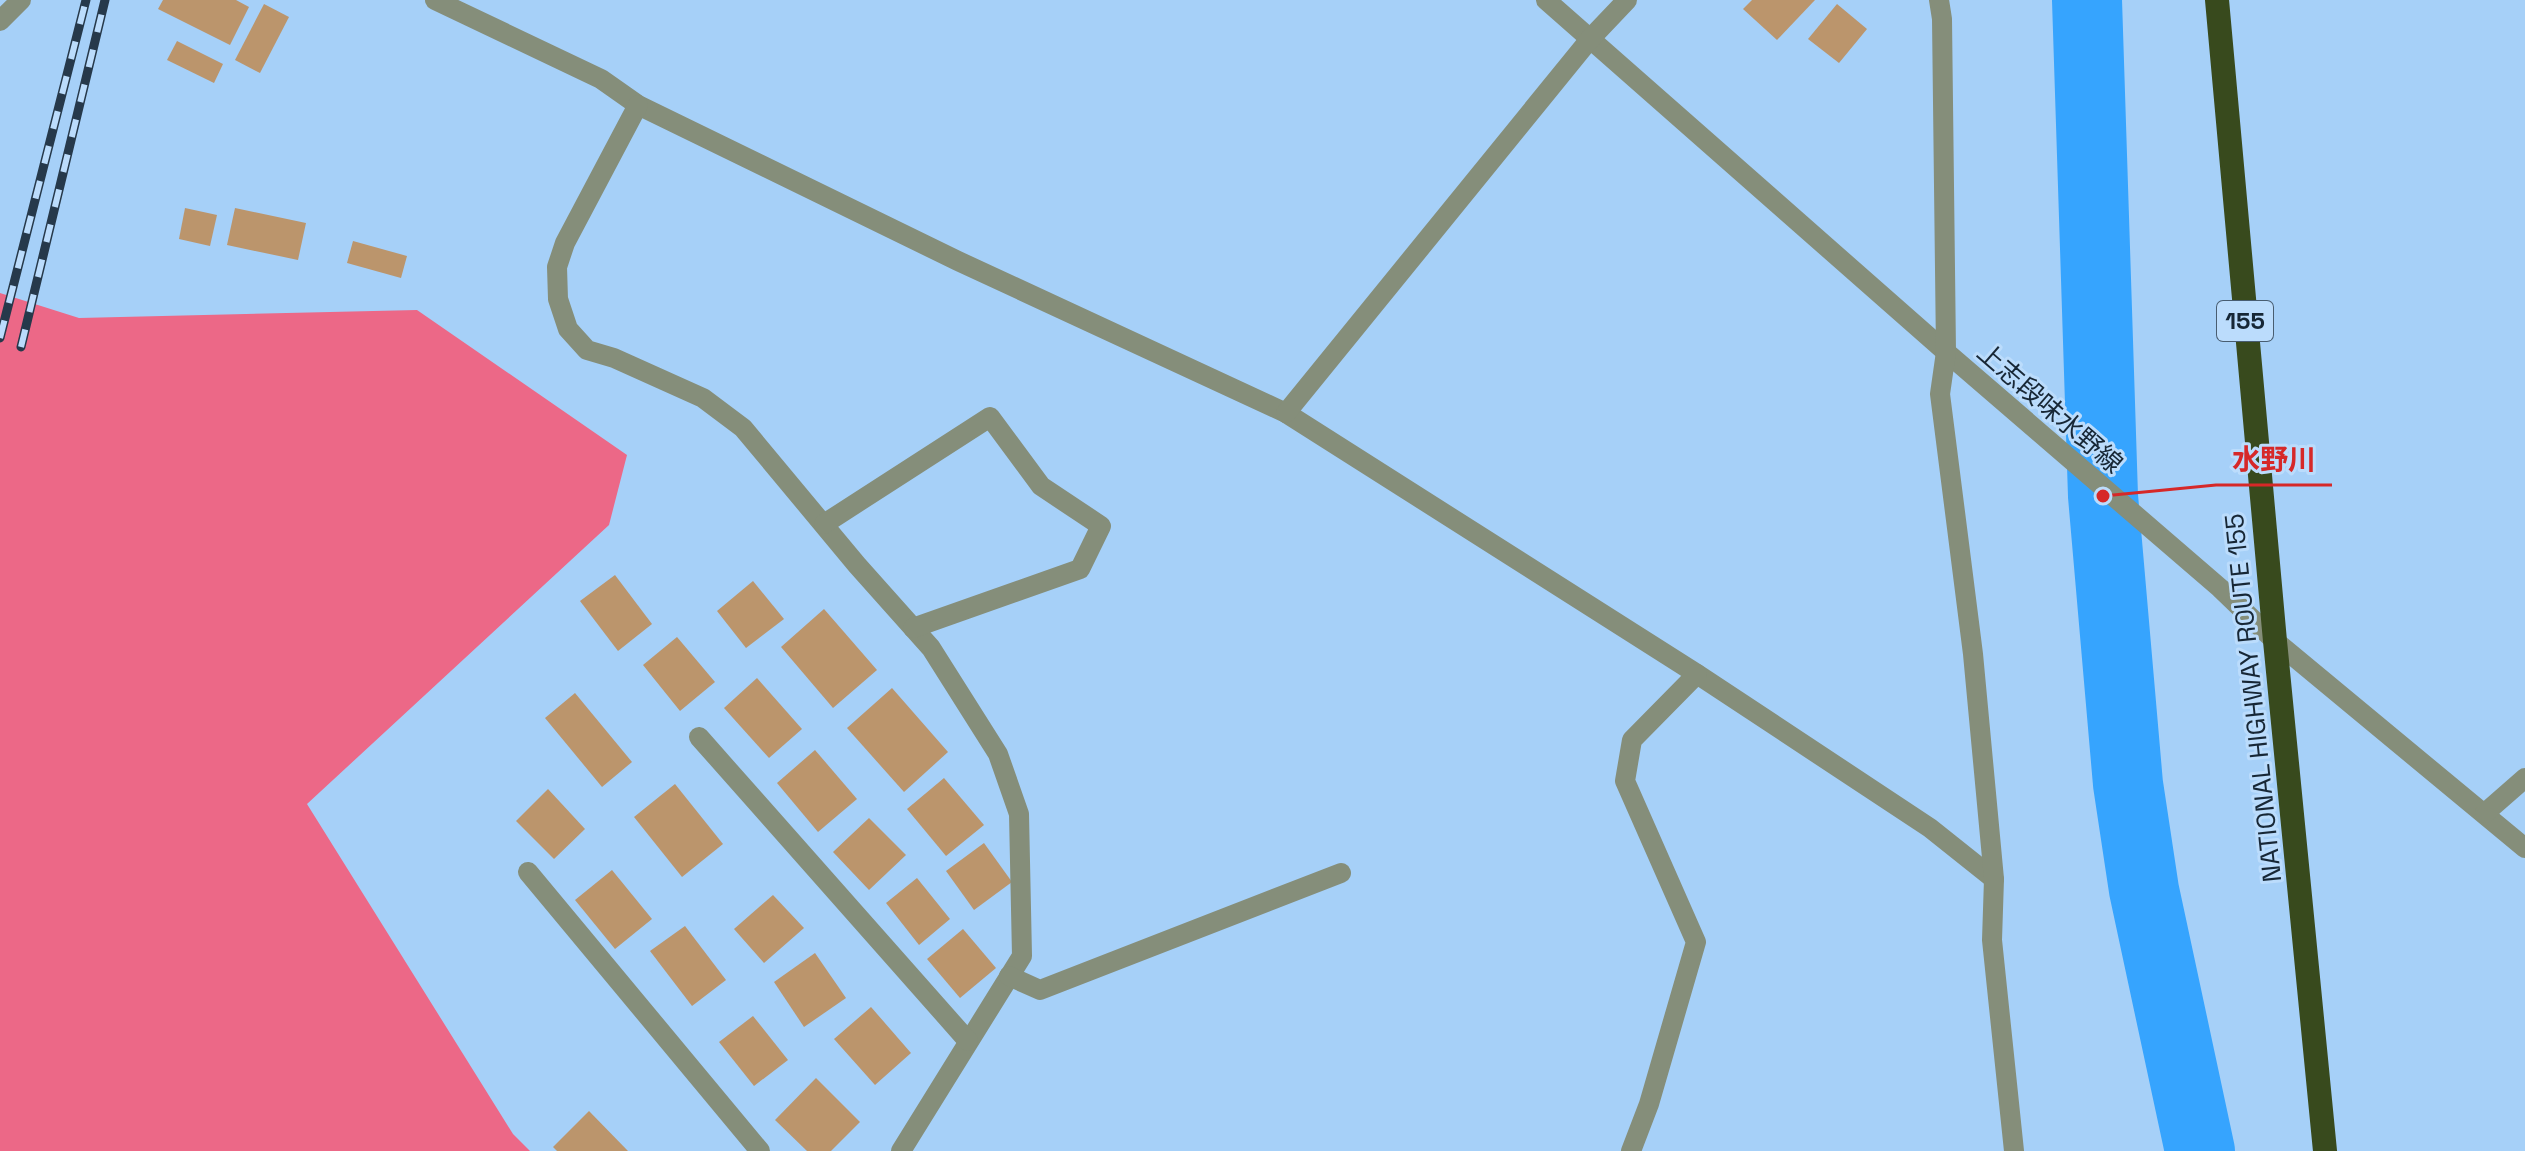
<svg xmlns="http://www.w3.org/2000/svg" width="2525" height="1151" font-family="'Space Grotesk','Noto Sans JP',sans-serif">
<style>
.forest{fill:#ec6887}
.lines{fill:none;stroke-linecap:round;stroke-linejoin:round}
.river{stroke:#36a4fe;stroke-width:70}
.building{fill:#bb956c}
.minor{stroke:#858e7a;stroke-width:20}
.highway{stroke:#384a1d;stroke-width:24}
.rail-casing{stroke:#26394b;stroke-width:9}
.rail{stroke:#bbdcfc;stroke-width:6;stroke-dasharray:18;stroke-linecap:butt}
.labels{text-anchor:middle;stroke-width:6;stroke-linejoin:round;paint-order:stroke}
.shield{fill:#bbdcfc;stroke:#485d71;stroke-width:2}
.shield-label{font-size:24px;font-weight:bold;fill:#172736}
.street-label{font-size:26px;fill:#172736;stroke:#bbdcfc}
.leader{fill:none;stroke:#d62828;stroke-width:3}
.callout-dot{fill:#d62828;stroke:#bbdcfc;stroke-width:3}
.callout-label{font-size:28px;text-anchor:middle;font-weight:bold;fill:#d62828;stroke:#bbdcfc;stroke-width:6;stroke-linejoin:round;paint-order:stroke}
</style>
<rect width="100%" height="100%" fill="#a6d0f8"/>
<polygon class="forest" points="0,293 79,318 417,310 627,455 609,525 307,804 513,1134 530,1151 0,1151"/>
<g class="lines">
<polyline class="river" points="2087,0 2103,496 2128,784 2144,890 2200,1151"/>
</g>
<g class="building">
<polygon points="163,0 236,0 249,7 230,45 158,9"/>
<polygon points="1752,0 1815,0 1777,40 1743,9"/>
<polygon points="264,4 289,17 260,73 235,60"/>
<polygon points="1837,4 1867,29 1839,63 1808,39"/>
<polygon points="177,41 223,64 214,83 167,60"/>
<polygon points="185,208 217,215 210,246 179,239"/>
<polygon points="235,208 306,223 298,260 227,245"/>
<polygon points="353,241 407,256 401,278 347,263"/>
<polygon points="615,575 652,624 618,651 580,601"/>
<polygon points="753,581 784,619 746,648 717,611"/>
<polygon points="824,609 877,670 833,708 781,647"/>
<polygon points="677,637 715,682 680,711 643,665"/>
<polygon points="757,678 802,729 769,758 724,708"/>
<polygon points="892,688 948,752 904,792 847,728"/>
<polygon points="575,693 632,762 602,787 545,718"/>
<polygon points="815,750 857,799 818,832 777,783"/>
<polygon points="944,778 984,825 946,856 907,809"/>
<polygon points="675,784 723,844 682,877 634,817"/>
<polygon points="548,789 585,829 554,859 516,821"/>
<polygon points="869,818 906,855 869,890 833,852"/>
<polygon points="984,843 1012,882 974,910 946,871"/>
<polygon points="612,870 652,919 615,949 575,900"/>
<polygon points="917,878 950,919 919,945 886,903"/>
<polygon points="773,895 804,928 764,963 734,929"/>
<polygon points="685,926 726,980 692,1006 650,951"/>
<polygon points="963,929 996,968 960,998 927,959"/>
<polygon points="815,953 846,998 804,1027 774,982"/>
<polygon points="871,1007 911,1053 875,1085 834,1039"/>
<polygon points="753,1016 788,1060 754,1086 719,1042"/>
<polygon points="816,1078 860,1122 831,1151 807,1151 775,1120"/>
<polygon points="589,1111 628,1151 557,1151 553,1147"/>
</g>
<g class="lines">
<g class="minor">
<polyline points="435,0 601,79 638,105 958,261 1286,413 1697,674 1930,828 1994,879"/>
<polyline points="1546,0 1946,352 2220,588 2275,641 2525,848"/>
<polyline points="1939,0 1942,19 1946,352 1940,394 1973,654 1994,879 1992,940 2014,1151"/>
<polyline points="0,21 21,0"/>
<polyline points="638,105 565,243 557,267 558,299 568,329 587,350 614,358 703,398 743,428 857,565 931,648 998,754 1019,814 1022,956 901,1151"/>
<polyline points="1286,413 1590,39 1627,0"/>
<polyline points="824,524 990,417 1041,486 1101,526 1080,569 913,628"/>
<polyline points="699,737 968,1041"/>
<polyline points="2485,813 2525,778"/>
<polyline points="528,872 760,1151"/>
<polyline points="1009,976 1040,990 1341,873"/>
<polyline points="1631,1151 1649,1104 1696,942 1625,781 1632,740 1697,674"/>
</g>
<polyline class="highway" points="2217,0 2275,641 2325,1151"/>
<defs>
<g id="rail">
<polyline points="0,338 86,0"/>
<polyline points="21,347 105,0"/>
</g>
</defs>
<use href="#rail" class="rail-casing"/>
<use href="#rail" class="rail"/>
</g>
<g class="labels">
<rect class="shield" x="2217" y="301" width="56" height="40" rx="6"/>
<g class="shield-label">
<text x="2245" y="329">155</text>
</g>
<g class="street-label">
<text transform="translate(2050 408) rotate(41)" y="9">上志段味水野線</text>
<text transform="translate(2253 698) rotate(-96)" y="9">NATIONAL HIGHWAY ROUTE 155</text>
</g>
</g>
<path class="leader" d="M2103 496L2216 485H2332"/>
<circle class="callout-dot" cx="2103" cy="496" r="8"/>
<g class="callout-label">
<text x="2274" y="469">水野川</text>
</g>
</svg>
